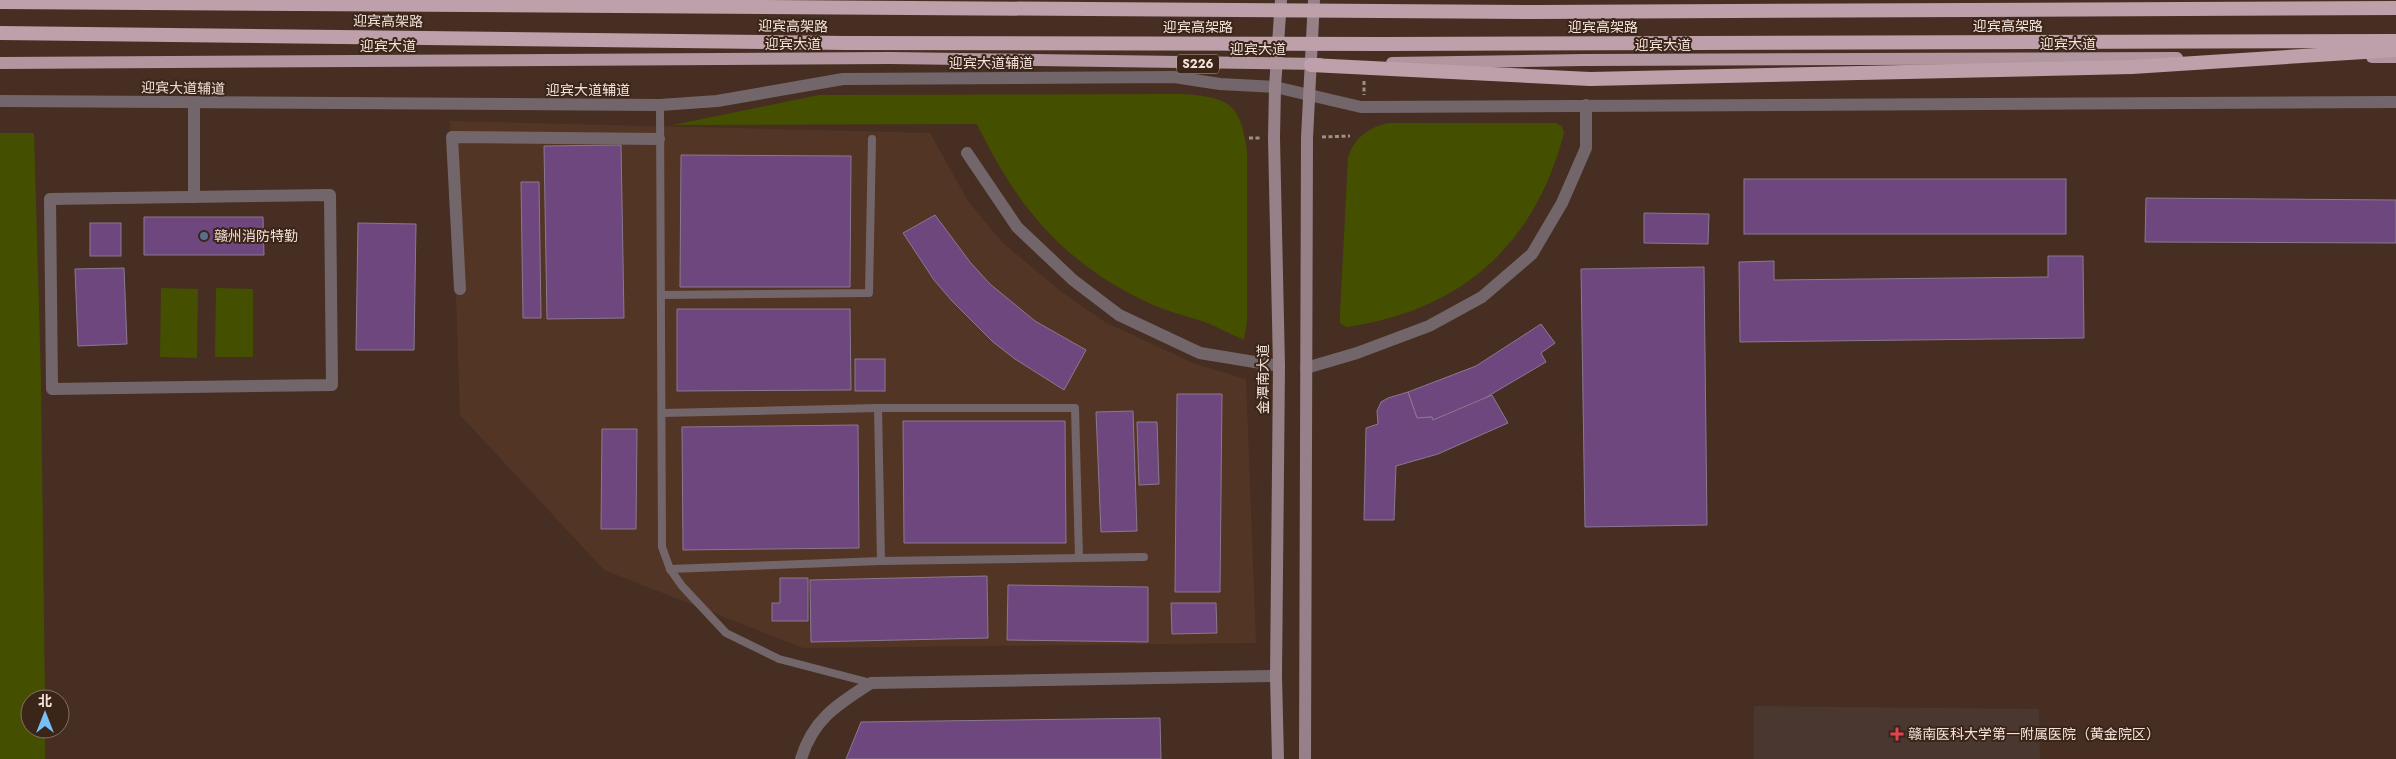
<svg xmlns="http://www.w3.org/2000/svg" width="2396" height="759" font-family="Jost,'Noto Sans SC',sans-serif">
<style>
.built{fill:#533526}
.medical{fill:#4a3730}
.green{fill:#454f00}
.building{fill:#6e477e;stroke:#8a7991}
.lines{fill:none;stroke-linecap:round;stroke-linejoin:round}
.path{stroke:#a18d83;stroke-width:3;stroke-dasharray:4 2.5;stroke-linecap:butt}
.service{stroke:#73666b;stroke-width:8}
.minor{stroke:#73666b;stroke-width:12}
.tertiary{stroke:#73666b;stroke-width:12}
.secondary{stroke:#968189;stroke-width:12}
.primary{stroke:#b196a0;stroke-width:12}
.trunk{stroke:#bda0aa;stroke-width:14}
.trunk-bridge{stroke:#bda0aa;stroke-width:14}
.service-dot{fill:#5c6f8a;stroke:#3b2418;stroke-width:2}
.health-dot{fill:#e0444e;stroke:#3b2418;stroke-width:2}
.labels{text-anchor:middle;stroke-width:4;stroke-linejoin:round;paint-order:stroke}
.shield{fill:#3b2418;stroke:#bcaaa0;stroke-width:1}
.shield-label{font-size:12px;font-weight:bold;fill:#f3e3db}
.street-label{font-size:14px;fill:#f3e3db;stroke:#3b2418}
.poi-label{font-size:14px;fill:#f3e3db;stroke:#3b2418;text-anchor:start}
</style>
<rect width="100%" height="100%" fill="#462e22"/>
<polygon class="built" points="450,121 930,133 968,201 1002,242 1059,290 1105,322 1195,364 1246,379 1256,643 803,648 604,570 460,415"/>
<polygon class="medical" points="1754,706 2039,709 2040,759 1754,759"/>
<g class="green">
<path d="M1182 94C1227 97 1241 102 1247 151V322L1244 340C1230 334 1216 326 1202 321 1185 316 1167 311 1151 304 1065 265 1017 207 977 124L673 125 819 95Z"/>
<path d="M1388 123H1556L1562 126 1564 133C1535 245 1461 311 1346 327L1340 323V314L1348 157C1355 137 1368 128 1388 123Z"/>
<polygon points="0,133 34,133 41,379 45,699 30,699 30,729 45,729 45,759 0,759"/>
<polygon points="161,288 198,289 197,358 160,357"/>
<polygon points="216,288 253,289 253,357 215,357"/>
</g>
<g class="building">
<polygon points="621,145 624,318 547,319 544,146"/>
<polygon points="681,155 851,156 850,287 680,287"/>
<rect x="1744" y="179" width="322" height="55"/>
<polygon points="521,182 539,182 541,318 523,318"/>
<polygon points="2146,198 2396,200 2396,243 2145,242"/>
<polygon points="1644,213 1709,214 1708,244 1644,243"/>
<polygon points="935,215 970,262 990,284 1035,321 1086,350 1064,390 1015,359 993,342 952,301 934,280 903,233"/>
<polygon points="144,217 263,217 264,255 144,255"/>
<rect x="90" y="223" width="31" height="33"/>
<polygon points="358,223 416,224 414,350 356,350"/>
<polygon points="2048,256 2083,256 2084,338 1740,342 1739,262 1774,261 1774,280 2048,277"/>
<polygon points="1704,267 1707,525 1585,527 1581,269"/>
<polygon points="124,268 127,344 78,346 75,269"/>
<polygon points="677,309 850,309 851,390 677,391"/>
<polygon points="1541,324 1555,343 1541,353 1546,362 1473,405 1433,420 1432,417 1417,418 1408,392 1476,366"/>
<rect x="855" y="359" width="30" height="32"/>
<polygon points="1408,392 1417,418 1432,417 1433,420 1492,395 1508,423 1438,454 1396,466 1394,520 1364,520 1366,428 1378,424 1377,411 1381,402 1388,398"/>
<polygon points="1177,394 1222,394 1220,592 1175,592"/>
<polygon points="1133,411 1137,531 1101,532 1096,412"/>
<polygon points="903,421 1065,421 1066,543 904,543"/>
<polygon points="1137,422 1157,422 1159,484 1139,485"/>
<polygon points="858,425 859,548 683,550 682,427"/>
<polygon points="602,429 637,429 636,529 601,529"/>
<polygon points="987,576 988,638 811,642 810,580"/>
<polygon points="780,578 808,578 808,621 772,621 772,603 780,603"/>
<polygon points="1008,585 1148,587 1148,642 1007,640"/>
<polygon points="1171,603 1216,603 1217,633 1172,634"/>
<polygon points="1160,718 1161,759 846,759 861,722"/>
</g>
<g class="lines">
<g class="path">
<polyline points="1364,81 1364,95"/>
<polyline points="1322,137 1350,136"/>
<polyline points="1249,138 1260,138"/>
</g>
<g class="service">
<polyline points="660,105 662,547 670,569 682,586 726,633 779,659 871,683"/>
<polyline points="661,295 869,293 872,139"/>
<polyline points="878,408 881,561"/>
<polyline points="662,413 878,408 1075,408 1079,558"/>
<polyline points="670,569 881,561 1144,557"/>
</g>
<g class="minor">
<polyline points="194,103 194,197"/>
<polyline points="967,153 1017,227 1073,280 1119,315 1200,353 1279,366"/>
<polygon points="330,195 332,385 52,389 50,199"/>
<polyline points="460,289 452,137 659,139"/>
<polyline points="1306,368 1357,353 1429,326 1482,297 1532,254 1562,203 1586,148 1586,105"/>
</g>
<g class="tertiary">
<polyline points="0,101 660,105 717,101 843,79 1174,77 1220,84 1275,87 1361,107 2396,102"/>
<path d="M801 759C813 719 838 704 871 683L1276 676"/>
</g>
<g class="secondary">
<polyline points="1278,759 1276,676 1279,366 1274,138 1275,87 1281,0"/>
<polyline points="1305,759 1307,138 1314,0"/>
</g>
<g class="primary">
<polyline points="2372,57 2396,57"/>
<polyline points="0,63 890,58 1320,64"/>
<polyline points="1392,63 1583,60 2177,58"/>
</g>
<polyline class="trunk" points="1311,65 1590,79"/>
<g class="trunk-bridge">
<polyline points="0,2 1535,12 2396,8"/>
<polyline points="0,33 846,43 1386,44 2396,41"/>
<polyline points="1590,79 2132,67 2396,50"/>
</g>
</g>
<circle class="service-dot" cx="204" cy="236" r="5"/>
<path class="health-dot" d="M1894.5 726.5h5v5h5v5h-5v5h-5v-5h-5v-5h5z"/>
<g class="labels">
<rect class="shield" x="1177" y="54.5" width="42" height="19" rx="4"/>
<g class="shield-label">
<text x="1198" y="68">S226</text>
</g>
<g class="street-label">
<text transform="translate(388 21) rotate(1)" y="5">迎宾高架路</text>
<text transform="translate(793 26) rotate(1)" y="5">迎宾高架路</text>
<text x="2008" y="31">迎宾高架路</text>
<text x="1198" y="32">迎宾高架路</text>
<text x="1603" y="32">迎宾高架路</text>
<text x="793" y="49">迎宾大道</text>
<text x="2068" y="49">迎宾大道</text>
<text x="1663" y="50">迎宾大道</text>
<text x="388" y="51">迎宾大道</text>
<text x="1258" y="54">迎宾大道</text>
<text x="991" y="68">迎宾大道辅道</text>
<text transform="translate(183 88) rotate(1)" y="5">迎宾大道辅道</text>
<text x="588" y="95">迎宾大道辅道</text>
<text transform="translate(1263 379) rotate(-90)" y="5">金潭南大道</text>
</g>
<g class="poi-label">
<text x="214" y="241">赣州消防特勤</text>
<text x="1908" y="739">赣南医科大学第一附属医院（黄金院区）</text>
</g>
</g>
<g transform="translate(45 714)"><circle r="24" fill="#3b2418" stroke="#857066"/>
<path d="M0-4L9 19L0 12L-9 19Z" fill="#78bff7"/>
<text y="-8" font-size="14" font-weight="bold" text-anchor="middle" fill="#f3e3db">北</text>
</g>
</svg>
